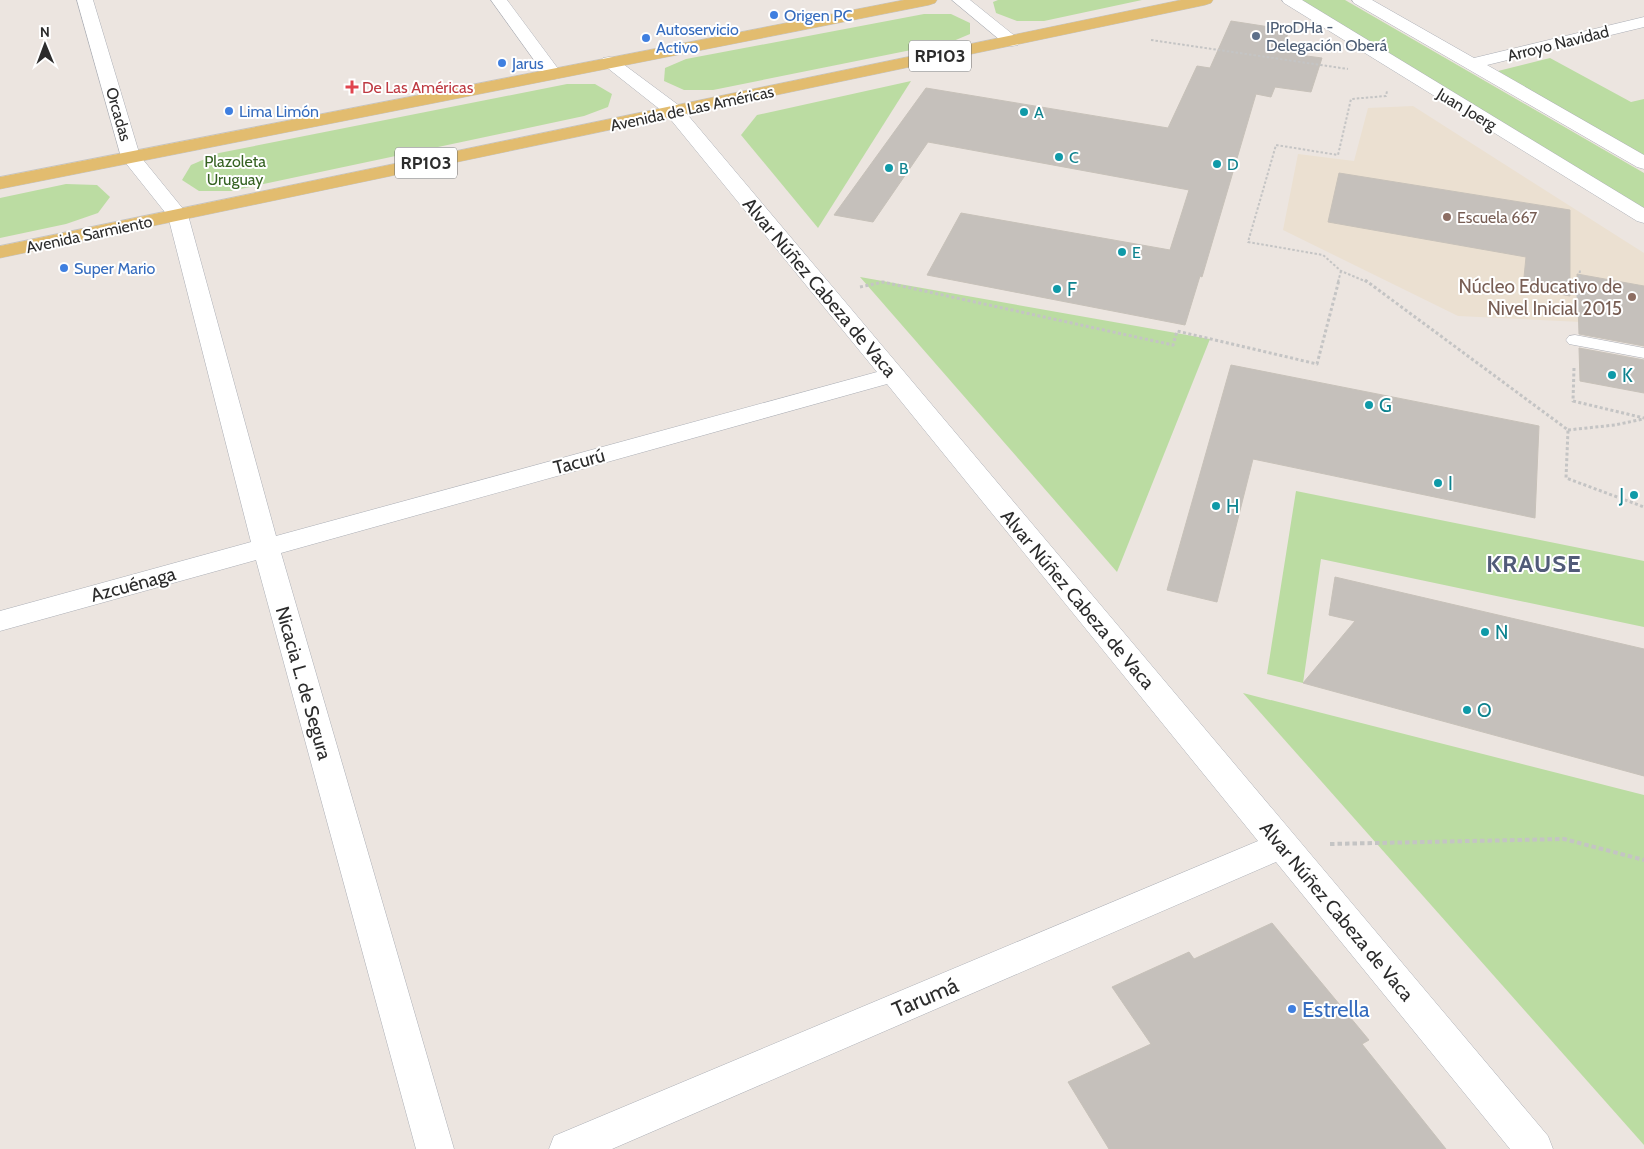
<svg xmlns="http://www.w3.org/2000/svg" width="1644" height="1149" font-family="Cabin,sans-serif">
<style>
.education{fill:#ebe0d1}
.green{fill:#bbdca2}
.building{fill:#c5c0bb;stroke:#c7c1b9}
.lines{fill:none;stroke-linecap:round;stroke-linejoin:round}
.service-casing{stroke:#acafb6;stroke-width:1}
.minor-casing{stroke:#acafb6;stroke-width:1}
.primary-casing{stroke:#c4c4c4;stroke-width:1}
.path-far2{stroke:#c4c4c4;stroke-width:2;stroke-dasharray:2.5 2;stroke-linecap:butt}
.path-far1{stroke:#c4c4c4;stroke-width:3;stroke-dasharray:3 2.5;stroke-linecap:butt}
.path{stroke:#c4c4c4;stroke-width:4;stroke-dasharray:4.5 3;stroke-linecap:butt}
.service{fill:#fff;fill-rule:evenodd}
.minor{fill:#fff;fill-rule:evenodd}
.primary{fill:#e2bc6f;fill-rule:evenodd}
.shop-dot{fill:#3f7fe0;stroke:#fff;stroke-width:2}
.service-dot{fill:#5c6f8a;stroke:#fff;stroke-width:2}
.health-dot{fill:#e0444e;stroke:#fff;stroke-width:2}
.culture-dot{fill:#0f9aa8;stroke:#fff;stroke-width:2}
.education-dot{fill:#8d6e63;stroke:#fff;stroke-width:2}
.labels{text-anchor:middle;stroke-width:4;stroke-linejoin:round;paint-order:stroke}
.far-shop-label{font-size:16px;fill:#366cbe;stroke:#fff;text-anchor:start}
.far-service-label{font-size:16px;fill:#4e5e75;stroke:#fff;text-anchor:start}
.far-street-label{font-size:16px;fill:#2c2c2c;stroke:#fff}
.far-health-label{font-size:16px;fill:#be3a42;stroke:#fff;text-anchor:start}
.far-culture-label{font-size:16px;fill:#0d838f;stroke:#fff;text-anchor:start}
.far-park-label{font-size:16px;fill:#366223;stroke:#fff}
.far-education-label{font-size:16px;fill:#785e54;stroke:#fff;text-anchor:start}
.shield{fill:#fff;stroke:#6b6b6b;stroke-width:1}
.shield-label{font-size:18px;font-weight:bold;fill:#2c2c2c}
.education-label{font-size:19px;fill:#785e54;stroke:#fff;text-anchor:end}
.street-label{font-size:19px;fill:#2c2c2c;stroke:#fff}
.culture-label{font-size:19px;fill:#0d838f;stroke:#fff;text-anchor:start}
.near-street-label{font-size:22px;fill:#2c2c2c;stroke:#fff}
.near-shop-label{font-size:22px;fill:#366cbe;stroke:#fff;text-anchor:start}
.district-label{font-size:24px;font-weight:bold;letter-spacing:1px;fill:#515b78;stroke:#fff}
</style>
<rect width="100%" height="100%" fill="#ece5e0"/>
<polygon class="education" points="1413,106 1644,253 1644,325 1458,316 1283,230 1298,154 1354,161 1368,108"/>
<g class="green">
<polygon points="998,0 1142,0 1044,21 1017,21 996,13 993,2"/>
<polygon points="1300,0 1345,0 1644,173 1644,209"/>
<polygon points="924,14 951,14 970,23 970,34 951,42 713,90 684,90 664,81 665,68 686,59"/>
<polygon points="1550,58 1631,102 1644,99 1644,157 1498,71"/>
<polygon points="911,81 818,228 741,135 757,115"/>
<polygon points="567,84 595,84 612,94 608,107 584,116 231,191 199,191 182,180 191,165 219,153"/>
<polygon points="66,184 97,185 110,197 98,213 66,224 0,238 0,198"/>
<polygon points="860,277 1210,339 1117,572"/>
<polygon points="1296,491 1644,561 1644,627 1321,559 1303,683 1267,674"/>
<polygon points="1243,693 1644,795 1644,1145"/>
</g>
<g class="building">
<polygon points="1231,21 1289,30 1285,42 1303,45 1299,55 1322,58 1311,92 1275,87 1271,97 1256,94 1202,277 1200,276 1185,325 927,275 961,213 1170,250 1189,190 928,142 873,222 834,215 926,88 1168,128 1197,66 1210,68"/>
<polygon points="1339,173 1570,210 1570,296 1523,287 1526,257 1328,222"/>
<polygon points="1577,274 1644,286 1644,346 1579,334"/>
<polygon points="1579,348 1644,360 1644,393 1580,381"/>
<polygon points="1231,365 1539,426 1535,518 1253,459 1217,602 1167,590"/>
<polygon points="1335,577 1644,649 1644,776 1303,683 1355,621 1329,615"/>
<polygon points="1272,923 1369,1040 1362,1044 1446,1149 1109,1149 1068,1082 1151,1044 1112,987 1189,952 1194,959"/>
</g>
<g class="lines">
<defs>
<polygon id="service" points="1575,335 1644,348 1644,358 1569,344 1566,340 1569,336"/>
<g id="minor">
<polygon points="77,0 93,0 140,156 188,215 276,536 877,372 667,115 600,62 603,58 609,57 615,58 681,107 1548,1136 1553,1149 1510,1149 1276,862 612,1149 549,1149 554,1136 1258,841 887,384 281,553 454,1149 416,1149 256,560 0,631 0,611 251,542 168,216 121,157"/>
<polygon points="491,0 507,0 562,74 559,78 553,79 547,78"/>
<polygon points="952,0 970,0 1021,41 1018,45 1012,46 1006,45"/>
<polygon points="1282,0 1302,0 1644,208 1644,223 1637,221 1284,3"/>
<polygon points="1352,0 1372,0 1474,58 1644,17 1644,27 1487,65 1644,155 1644,169 1637,167 1354,3"/>
</g>
<g id="primary">
<polygon points="904,0 937,0 935,3 929,5 0,189 0,177"/>
<polygon points="1181,0 1213,0 1211,3 1205,5 0,258 0,246"/>
</g>
</defs>
<use href="#service" class="service-casing"/>
<use href="#minor" class="minor-casing"/>
<use href="#primary" class="primary-casing"/>
<g class="path-far2">
<polyline points="1151,40 1348,69"/>
<polyline points="1338,282 1341,271"/>
<polyline points="1367,282 1341,271 1323,255 1248,242 1276,145 1338,155 1351,99 1386,96 1387,91"/>
<polyline points="1579,282 1580,269"/>
</g>
<g class="path-far1">
<polyline points="1365,280 1568,430 1566,478 1644,507"/>
<polyline points="860,287 883,282 1173,345 1177,331 1317,364 1339,280"/>
<polyline points="1577,314 1579,280"/>
<polyline points="1574,368 1573,401 1644,418"/>
<polyline points="1568,430 1615,425 1643,419"/>
</g>
<polyline class="path" points="1330,844 1564,839 1644,860"/>
<use href="#service" class="service"/>
<use href="#minor" class="minor"/>
<use href="#primary" class="primary"/>
</g>
<g class="shop-dot">
<circle cx="774" cy="15" r="5"/>
<circle cx="646" cy="38" r="5"/>
<circle cx="502" cy="63" r="5"/>
<circle cx="229" cy="111" r="5"/>
<circle cx="64" cy="268" r="5"/>
<circle cx="1292" cy="1009" r="5"/>
</g>
<circle class="service-dot" cx="1256" cy="36" r="5"/>
<path class="health-dot" d="M349.5 79.5h5v5h5v5h-5v5h-5v-5h-5v-5h5z"/>
<g class="culture-dot">
<circle cx="1024" cy="112" r="5"/>
<circle cx="1059" cy="157" r="5"/>
<circle cx="1217" cy="164" r="5"/>
<circle cx="889" cy="168" r="5"/>
<circle cx="1122" cy="252" r="5"/>
<circle cx="1057" cy="289" r="5"/>
<circle cx="1612" cy="375" r="5"/>
<circle cx="1369" cy="405" r="5"/>
<circle cx="1438" cy="483" r="5"/>
<circle cx="1634" cy="495" r="5"/>
<circle cx="1216" cy="506" r="5"/>
<circle cx="1485" cy="632" r="5"/>
<circle cx="1467" cy="710" r="5"/>
</g>
<g class="education-dot">
<circle cx="1447" cy="217" r="5"/>
<circle cx="1632" cy="297" r="5"/>
</g>
<g class="labels">
<g class="far-shop-label">
<text x="784" y="21">Origen PC</text>
<text x="656" y="35">Autoservicio<tspan x="656" dy="18">Activo</tspan></text>
<text x="512" y="69">Jarus</text>
<text x="239" y="117">Lima Limón</text>
<text x="74" y="274">Super Mario</text>
</g>
<g class="far-service-label">
<text x="1266" y="33">IProDHa -<tspan x="1266" dy="18">Delegación Oberá</tspan></text>
</g>
<g class="far-street-label">
<text transform="translate(1558 43) rotate(-14)" y="6">Arroyo Navidad</text>
<text transform="translate(692 108) rotate(-12)" y="6">Avenida de Las Américas</text>
<text transform="translate(1467 109) rotate(31)" y="6">Juan Joerg</text>
<text transform="translate(119 114) rotate(74)" y="6">Orcadas</text>
<text transform="translate(89 234) rotate(-12)" y="6">Avenida Sarmiento</text>
</g>
<g class="far-health-label">
<text x="362" y="93">De Las Américas</text>
</g>
<g class="far-culture-label">
<text x="1034" y="118">A</text>
<text x="1069" y="163">C</text>
<text x="1227" y="170">D</text>
<text x="899" y="174">B</text>
<text x="1132" y="258">E</text>
</g>
<g class="far-park-label">
<text x="235" y="167">Plazoleta<tspan x="235" dy="18">Uruguay</tspan></text>
</g>
<g class="far-education-label">
<text x="1457" y="223">Escuela 667</text>
</g>
<g class="shield">
<rect x="909" y="40.5" width="62" height="31" rx="4"/>
<rect x="395" y="147.5" width="62" height="31" rx="4"/>
</g>
<g class="shield-label">
<text x="940" y="62">RP103</text>
<text x="426" y="169">RP103</text>
</g>
<g class="education-label">
<text x="1622" y="293">Núcleo Educativo de<tspan x="1622" dy="22">Nivel Inicial 2015</tspan></text>
</g>
<g class="street-label">
<text transform="translate(820 287) rotate(50)" y="7">Alvar Núñez Cabeza de Vaca</text>
<text transform="translate(579 461) rotate(-15)" y="7">Tacurú</text>
<text transform="translate(133 584) rotate(-15)" y="7">Azcuénaga</text>
<text transform="translate(1078 599) rotate(50)" y="7">Alvar Núñez Cabeza de Vaca</text>
<text transform="translate(304 683) rotate(74)" y="7">Nicacia L. de Segura</text>
<text transform="translate(1337 911) rotate(50)" y="7">Alvar Núñez Cabeza de Vaca</text>
</g>
<g class="culture-label">
<text x="1067" y="296">F</text>
<text x="1622" y="382">K</text>
<text x="1379" y="412">G</text>
<text x="1448" y="490">I</text>
<text x="1624" y="502" text-anchor="end">J</text>
<text x="1226" y="513">H</text>
<text x="1495" y="639">N</text>
<text x="1477" y="717">O</text>
</g>
<g class="near-street-label">
<text transform="translate(925 997) rotate(-23)" y="8">Tarumá</text>
</g>
<g class="near-shop-label">
<text x="1302" y="1017">Estrella</text>
</g>
<g class="district-label">
<text x="1534" y="572">KRAUSE</text>
</g>
</g>
<g transform="translate(45 45) rotate(359)" stroke="#ffffff" stroke-width="4" paint-order="stroke">
<path d="M0-4L9 19L0 12L-9 19Z" fill="#2c2c2c"/>
<text y="-8" font-size="14" font-weight="bold" text-anchor="middle" fill="#2c2c2c">N</text>
</g>
</svg>
